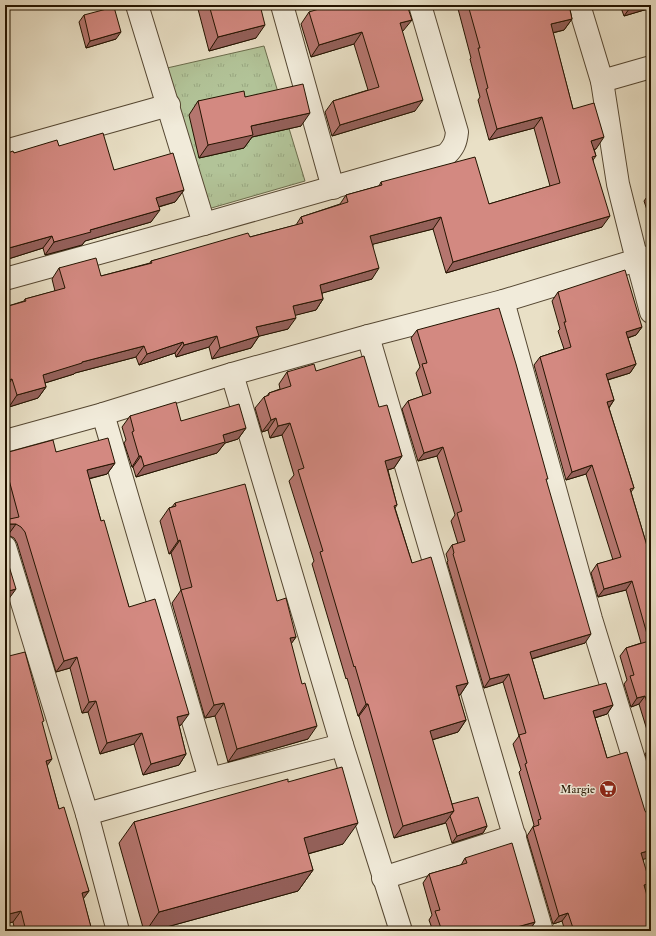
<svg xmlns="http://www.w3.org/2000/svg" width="656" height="936" font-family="'IM FELL Double Pica',serif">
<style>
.grass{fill:url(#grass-tufts);stroke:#6b6c4c}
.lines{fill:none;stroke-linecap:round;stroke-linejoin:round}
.street-casing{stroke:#554732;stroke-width:24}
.street{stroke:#f1ebda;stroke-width:22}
.wall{fill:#b5766f;stroke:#241400}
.shaded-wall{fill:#94605a;stroke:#241400}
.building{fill:#d38981;stroke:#241400}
.labels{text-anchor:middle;stroke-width:3;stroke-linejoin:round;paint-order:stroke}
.poi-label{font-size:12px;fill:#241400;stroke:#f1ebda;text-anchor:end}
</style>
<defs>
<pattern id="grass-tufts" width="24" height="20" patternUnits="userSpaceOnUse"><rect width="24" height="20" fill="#b2c398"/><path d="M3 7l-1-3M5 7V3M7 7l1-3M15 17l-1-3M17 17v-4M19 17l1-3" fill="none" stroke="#99a781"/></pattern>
</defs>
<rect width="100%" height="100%" fill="#e9e0c6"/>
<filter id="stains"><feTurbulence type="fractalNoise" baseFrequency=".005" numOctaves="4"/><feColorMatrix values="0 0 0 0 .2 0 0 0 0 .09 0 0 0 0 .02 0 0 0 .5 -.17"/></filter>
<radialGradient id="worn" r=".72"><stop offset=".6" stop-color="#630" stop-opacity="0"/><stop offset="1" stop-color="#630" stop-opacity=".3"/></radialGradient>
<polygon class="grass" points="264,46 305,181 208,209 167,68"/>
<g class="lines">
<defs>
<g id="street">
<polyline points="137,5 204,224"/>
<polyline points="282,5 333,188"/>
<polyline points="602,81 651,67"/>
<polyline points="5,151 169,105"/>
<polyline points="650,257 637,260 651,312"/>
<path d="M5 279 204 224 446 155C454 147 456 142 457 132L420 5"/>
<polyline points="503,301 591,619 651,815"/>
<polyline points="368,336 542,931"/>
<polyline points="232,374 342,745 401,931"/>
<polyline points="103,414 210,779"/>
<polyline points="5,441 103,414 232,374 368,336 503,301 637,260 618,184 602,81 579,5"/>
<polyline points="5,547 87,814 118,931"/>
<polyline points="87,814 210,779 342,745"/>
<polyline points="383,878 515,836"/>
</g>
</defs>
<use href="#street" class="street-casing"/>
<use href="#street" class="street"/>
</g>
<g class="wall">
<polygon points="198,5 260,5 256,38 209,51 198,9 199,7"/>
<polygon points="457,5 569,5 572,19 564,30 553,33 573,109 596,149 594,149 596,156 593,160 602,227 446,273 433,229 373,244 372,279 322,293 323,299 316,310 295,315 288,329 259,336 251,348 212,359 209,347 176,357 175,353 139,365 136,357 75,373 74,374 45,383 46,387 38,398 9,407 5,393 5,307 24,301 25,299 55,291 52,279 59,268 101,276 150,263 151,261 250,237 296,225 301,217 340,204 346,195 379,186 381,182 489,204 550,186 534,128 489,140 478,100 480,97 470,59 471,58"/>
<polygon points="620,5 651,5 651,8 624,16"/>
<polygon points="309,12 403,31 402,32 415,111 332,136 325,112 333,101 368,90 354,44 311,57 301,24"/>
<polygon points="84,15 116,39 86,48 79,22"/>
<polygon points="245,97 301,126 252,137 244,148 199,158 189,115 198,101"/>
<polygon points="59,146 114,170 184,190 175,202 159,207 151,222 85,241 82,245 45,255 43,248 5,260 5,154 14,153"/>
<polygon points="651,193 651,222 644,201 649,194"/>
<polygon points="558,292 642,327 636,335 628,338 636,364 630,373 608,380 614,400 609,408 634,488 631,492 647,546 651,544 651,743 639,704 631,707 624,684 627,680 620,656 626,648 641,643 626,590 598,597 591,573 597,564 613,560 586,474 566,480 534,365 540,357 564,349 558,331 560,329 552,301"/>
<polygon points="417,330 546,481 585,643 532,659 544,699 613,705 607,714 595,718 607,758 643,859 645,890 651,931 565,931 562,921 553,924 527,836 534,825 519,772 521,770 513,744 519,736 503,682 484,688 447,562 448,561 446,554 452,545 458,544 451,521 455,515 437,456 418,461 402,409 408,401 423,396 416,373 420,367 411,338"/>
<polygon points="316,371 379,407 402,456 394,468 388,470 397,505 395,508 412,563 468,683 460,695 458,695 466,720 458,732 432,740 452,804 487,826 483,833 452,843 446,823 394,838 359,716 358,716 347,678 346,679 312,564 314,561 289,481 294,475 282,435 270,438 268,430 262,432 255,408 264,397 267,396 269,393 280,389 279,384 287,372"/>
<polygon points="130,416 181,421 246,428 238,439 225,443 217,453 136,477 133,467 132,467 124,443 126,440 122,427"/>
<polygon points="56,452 115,463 107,474 89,479 101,521 129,607 181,725 179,726 186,754 179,765 143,775 134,744 100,754 88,712 82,713 70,668 56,672 17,543 14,538 8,535 9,519 5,504 5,453"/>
<polygon points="175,503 277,601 296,637 291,643 308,739 228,762 215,716 205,718 172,603 181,590 171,553 169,554 160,521 169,508 172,507"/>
<polygon points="5,657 42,724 47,766 59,809 89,891 83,898 92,931 15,931 13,922 5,924"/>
<polygon points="651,746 651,772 645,754"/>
<polygon points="288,782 343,844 308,854 313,870 298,891 152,931 144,931 119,843 134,822"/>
<polygon points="465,858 535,922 529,931 433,931 429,920 432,915 423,883 429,874 461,865"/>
</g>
<g class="shaded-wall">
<polygon points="632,5 651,5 651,8 624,16"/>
<polygon points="572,19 564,30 543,35 551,24"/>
<polygon points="412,20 403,31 392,35 400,23"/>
<polygon points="265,25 256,38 209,51 218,37"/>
<polygon points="121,32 116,39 86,48 90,41"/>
<polygon points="362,32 354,44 311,57 319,45"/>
<polygon points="423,100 415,111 332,136 340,125"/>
<polygon points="310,113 301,126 252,137 244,148 199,158 208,145 251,126"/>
<polygon points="542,117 534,128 489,140 497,129"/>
<polygon points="604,137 596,149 583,152 591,141"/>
<polygon points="184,190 175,202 147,210 156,198"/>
<polygon points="160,210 151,222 85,241 82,245 45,255 54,242 90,230"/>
<polygon points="610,216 602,227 446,273 453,262"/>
<polygon points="441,217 433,229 362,247 370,236"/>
<polygon points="52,236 43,248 5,260 5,255 9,248"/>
<polygon points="379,268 372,279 312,296 320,285"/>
<polygon points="323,299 316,310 285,318 293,306"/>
<polygon points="296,318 288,329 248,339 256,327"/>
<polygon points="642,327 636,335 620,340 626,332"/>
<polygon points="217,336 209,347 176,357 184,345"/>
<polygon points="259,336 251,348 212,359 220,348"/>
<polygon points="183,342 175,353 139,365 147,354"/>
<polygon points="144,346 136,357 75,373 74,374 35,386 43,375 82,362"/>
<polygon points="636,364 630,373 600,382 606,374"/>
<polygon points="12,379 5,389 5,381"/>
<polygon points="46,387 38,398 9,407 17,395"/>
<polygon points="614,400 608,409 607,402"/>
<polygon points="276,418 268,430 262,432 271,420"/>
<polygon points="290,423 282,435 270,438 278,426"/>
<polygon points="246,428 238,439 225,443 217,453 136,477 144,466 223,435"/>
<polygon points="443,447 437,456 418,461 424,453"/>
<polygon points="139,456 141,456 133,467 132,467"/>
<polygon points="402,456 394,468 377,473 385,461"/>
<polygon points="115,463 107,474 79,481 87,470"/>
<polygon points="592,465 586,474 566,480 572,472"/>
<polygon points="9,524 16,524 8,535 5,535 5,527"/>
<polygon points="180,540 171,553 169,554 178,541"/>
<polygon points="632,581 626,590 598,597 604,589"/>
<polygon points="16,589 8,600 5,601 5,592"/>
<polygon points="591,634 585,643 524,661 530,652"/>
<polygon points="296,637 287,650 290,638"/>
<polygon points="77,657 70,668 56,672 64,661"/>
<polygon points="509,674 503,682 484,688 490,679"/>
<polygon points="468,683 460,695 447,698 456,686"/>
<polygon points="645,696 639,704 631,707 637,698"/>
<polygon points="96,701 88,712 82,713 89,702"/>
<polygon points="224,703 215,716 205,718 214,705"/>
<polygon points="366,704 368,704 359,716 358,716"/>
<polygon points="613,705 607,714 587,720 593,711"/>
<polygon points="189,714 181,725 169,728 177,717"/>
<polygon points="466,720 458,732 421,743 430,731"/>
<polygon points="317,726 308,739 228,762 237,749"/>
<polygon points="142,733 134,744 100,754 107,743"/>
<polygon points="186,754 179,765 143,775 151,764"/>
<polygon points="52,759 44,770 46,761"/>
<polygon points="454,811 445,823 394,838 403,826"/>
<polygon points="358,823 343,844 289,859 304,838"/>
<polygon points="487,826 483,833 452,843 457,836"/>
<polygon points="651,850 651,857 635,862 641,853"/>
<polygon points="313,870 298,891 152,931 146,931 159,912"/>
<polygon points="650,883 645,891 644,885"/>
<polygon points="89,891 81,902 82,893"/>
<polygon points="21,911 13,922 5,924 5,915"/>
<polygon points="568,913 562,921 553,924 559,916"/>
<polygon points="535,922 529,931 515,931 517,927"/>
</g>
<g class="building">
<polygon points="209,5 260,5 265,25 218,37"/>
<polygon points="332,5 407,5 412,20 400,23 423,100 340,125 333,101 379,87 362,32 319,45 309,12"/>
<polygon points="468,5 569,5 572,19 551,24 573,109 594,103 604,137 591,141 596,156 592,157 610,216 453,262 441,217 370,236 379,268 320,285 323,299 293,306 296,318 256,327 259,336 220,348 217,336 184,345 183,342 147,354 144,346 82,362 82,363 43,375 46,387 17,395 12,379 5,381 5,307 26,301 25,299 65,288 59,268 96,258 101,276 152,263 151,261 248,233 250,237 303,223 301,217 348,202 346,195 382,185 381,182 475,157 489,204 560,183 542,117 497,129 486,89 488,88 478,48 480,48"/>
<polygon points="114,7 121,32 90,41 84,15"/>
<polygon points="303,84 310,113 251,126 253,135 208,145 198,101 244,91 245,97"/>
<polygon points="103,133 114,170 173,153 184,190 156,198 160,210 90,230 91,232 54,242 52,236 9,248 5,234 5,154 13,151 14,153 57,140 59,146"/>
<polygon points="651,193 651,200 649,194"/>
<polygon points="625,270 642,327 626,332 636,364 606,374 614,400 607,402 634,488 630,489 647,546 651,544 651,716 645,696 637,698 630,676 634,675 626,648 649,641 632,581 604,589 597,564 621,557 592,465 572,472 540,357 571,347 564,322 566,322 558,292"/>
<polygon points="499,308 516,364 548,479 546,479 591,634 530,652 544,699 606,683 613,705 593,711 607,758 627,752 645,811 649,816 651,817 651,850 641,853 650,883 644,885 651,910 651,931 574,931 568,913 559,916 533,827 539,825 538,820 541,819 525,764 527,763 519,735 526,733 509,674 490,679 453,554 454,553 452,545 465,541 457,513 462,511 443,447 424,453 408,401 431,393 422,364 427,363 417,330"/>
<polygon points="364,356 379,407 387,405 402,456 385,461 397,505 394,506 412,563 431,557 468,683 456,686 466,720 430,731 454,811 403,826 368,704 366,704 355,666 354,667 320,552 323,551 298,470 304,468 290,423 278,426 276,418 271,420 264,397 269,395 269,393 291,386 287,372 314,364 316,371"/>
<polygon points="176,402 181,421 239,404 246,428 223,435 225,442 144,466 141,456 139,456 132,432 134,431 130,416"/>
<polygon points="108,438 115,463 87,470 101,521 104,520 129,607 155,599 189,714 177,717 186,754 151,764 142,733 107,743 96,701 89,702 77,657 64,661 25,532 21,527 16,524 9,524 5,527 5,520 19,517 5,465 5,453 53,440 56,452"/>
<polygon points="245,484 277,601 286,598 296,637 290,638 302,684 305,683 317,726 237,749 224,703 214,705 181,590 192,587 180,540 178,541 169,508 176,506 175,503"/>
<polygon points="5,553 16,589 5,592"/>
<polygon points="25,652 44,721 42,722 52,759 46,761 59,809 64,807 89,891 82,893 92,931 26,931 21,911 5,915 5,657"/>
<polygon points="342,767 358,823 304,838 313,870 159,912 134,822 288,779 288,782"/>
<polygon points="478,797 487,826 457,836 450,816 454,811 452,804"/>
<polygon points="512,843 535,922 517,927 518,931 487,931 486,930 482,931 442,931 435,911 440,910 429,874 467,863 465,858"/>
</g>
<defs>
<symbol id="supermarket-disc" viewBox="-11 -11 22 22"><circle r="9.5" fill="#8f2418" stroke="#f1ebda"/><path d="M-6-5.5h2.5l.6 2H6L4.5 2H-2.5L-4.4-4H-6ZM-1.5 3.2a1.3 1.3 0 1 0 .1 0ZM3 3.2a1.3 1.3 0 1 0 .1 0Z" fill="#fff"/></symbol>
</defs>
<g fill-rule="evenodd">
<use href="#supermarket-disc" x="598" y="779" width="20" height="20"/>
</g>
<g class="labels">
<g class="poi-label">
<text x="595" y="793">Margie</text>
</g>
</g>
<rect width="656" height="936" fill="none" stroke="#e9e0c6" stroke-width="20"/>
<rect x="6" y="6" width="644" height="924" fill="none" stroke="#241400" stroke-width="2"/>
<rect x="10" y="10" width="636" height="916" fill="none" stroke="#241400"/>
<rect width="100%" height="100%" filter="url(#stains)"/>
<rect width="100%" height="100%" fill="url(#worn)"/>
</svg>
